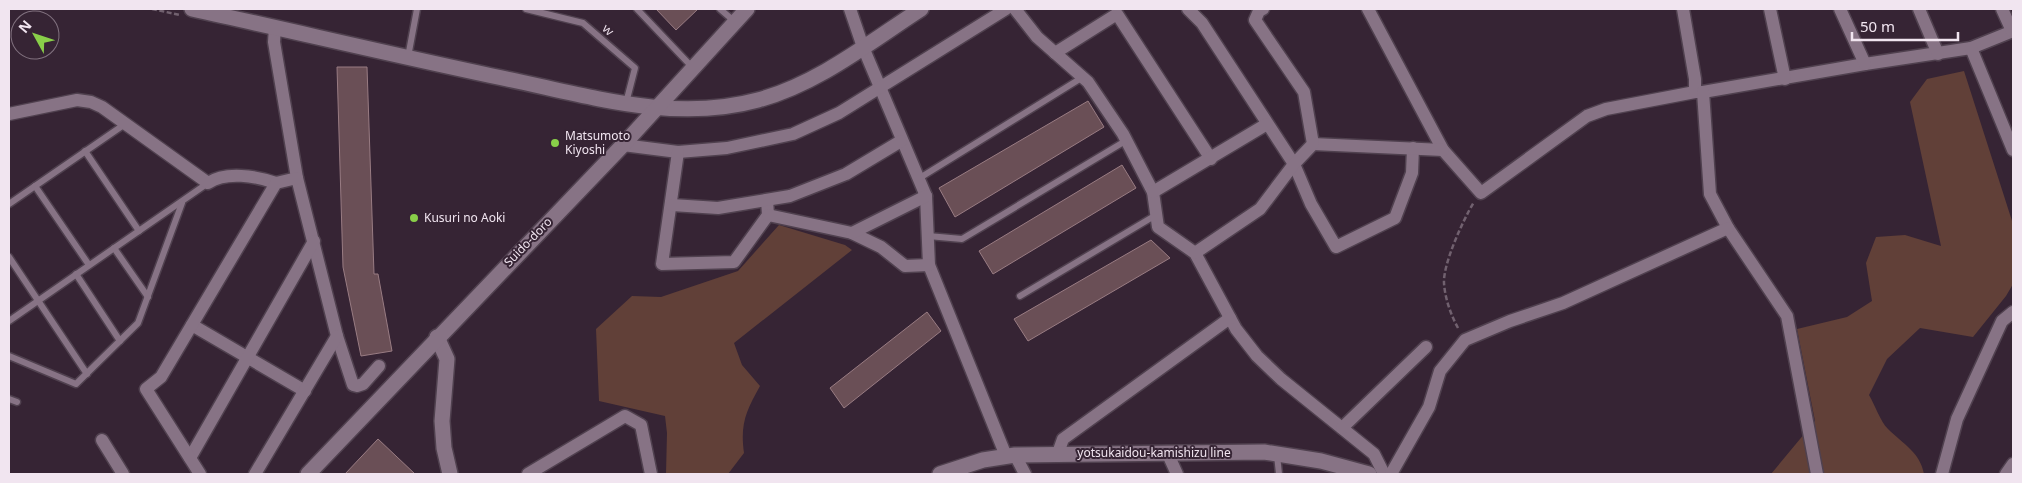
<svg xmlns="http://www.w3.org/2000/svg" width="2022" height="483" font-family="'Noto Sans','Noto Sans JP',sans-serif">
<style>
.green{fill:#614038}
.building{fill:#6a4f56;stroke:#997c83}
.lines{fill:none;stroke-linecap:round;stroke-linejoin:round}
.lane-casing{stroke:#50414f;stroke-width:9}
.street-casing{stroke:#50414f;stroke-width:15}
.secondary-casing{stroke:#50414f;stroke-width:18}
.path{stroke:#71616f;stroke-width:2.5;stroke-dasharray:5 2.5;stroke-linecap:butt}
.lane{stroke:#877385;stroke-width:6}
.street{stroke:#877385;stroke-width:12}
.secondary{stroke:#877385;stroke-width:15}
.poi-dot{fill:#89cf49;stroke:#362434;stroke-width:2}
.labels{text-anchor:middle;stroke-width:4;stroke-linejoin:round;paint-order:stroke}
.street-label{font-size:12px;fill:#f1e5f0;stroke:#362434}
.poi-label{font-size:12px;fill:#f1e5f0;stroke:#362434;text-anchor:start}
</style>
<rect width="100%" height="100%" fill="#362434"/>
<g class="green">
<path d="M1964 71 2013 224V284L2006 296 1973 337 1920 328 1887 359 1869 395C1875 405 1880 421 1888 429 1903 444 1920 452 1924 474H1771L1815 421 1797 329 1847 317 1872 301 1866 263 1876 237 1905 235 1941 246 1910 102 1927 79Z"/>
<path d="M779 225 845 245 852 250 734 343 742 365 760 386C746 411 740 424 744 453L728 474H666L667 433 665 416 599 401 596 329 632 296 661 297 738 271Z"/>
</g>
<g class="building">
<polygon points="656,9 698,9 676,30"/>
<polygon points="337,67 367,67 374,274 378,274 392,351 361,356 343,267"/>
<polygon points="1088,101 1104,127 955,217 939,188"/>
<polygon points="1122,165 1136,188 993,274 979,251"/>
<polygon points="1151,240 1170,258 1028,341 1014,319"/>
<polygon points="927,312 941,331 844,408 830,388"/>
<polygon points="378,439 415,474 345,474"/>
</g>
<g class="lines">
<defs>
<g id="lane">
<polyline points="526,9 583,23 635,68 626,103"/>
<polyline points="637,9 693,68"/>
<polyline points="720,9 734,21"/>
<polyline points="408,57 417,9"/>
<polyline points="85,151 139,231"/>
<polyline points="918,179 1083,77"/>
<polyline points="35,186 89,265"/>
<polyline points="9,204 125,124"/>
<polyline points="928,236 962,239 1127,140"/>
<polyline points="114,248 148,297"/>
<polyline points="9,257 87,374"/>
<polyline points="76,274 120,341"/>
<polyline points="1020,296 1156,215"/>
<polyline points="9,321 208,183"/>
<polyline points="9,356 76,384 138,323 182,203"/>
<polyline points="9,399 17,402"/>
<polyline points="1277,455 1279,474"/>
</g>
<g id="street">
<polyline points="850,9 863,47 926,196 929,265 1006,456"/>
<polyline points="1015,9 1037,37 1088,82 1123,134 1153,192 1158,227 1195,253 1236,329 1257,356 1281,379 1374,454 1384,474"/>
<polyline points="1188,9 1202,23 1294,164 1311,204 1336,247 1395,218 1412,173 1413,148"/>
<polyline points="1368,9 1443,150 1481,193 1587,116 1606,109 1695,92 1703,92 1865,64 1971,48 2013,31"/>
<polyline points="1683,9 1695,79 1695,92"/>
<polyline points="1770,9 1785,79"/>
<polyline points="1840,9 1865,64"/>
<polyline points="1919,9 1938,54"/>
<polyline points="2002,9 2012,31"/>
<polyline points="275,27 274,42 297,178 337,336 353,385 357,386 363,384 379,366"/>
<polyline points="1971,48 2013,150"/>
<polyline points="1055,53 1117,14 1211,159"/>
<polyline points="1703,92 1710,194 1728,228 1787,316 1817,474"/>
<path d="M9 114 77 100 91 102 102 107 208 183C226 171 256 176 276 183"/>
<polyline points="1313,144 1443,150"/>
<polyline points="623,145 678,152 727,148 793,134 839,113 1006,9"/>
<polyline points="678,152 662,264 734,262 768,215 767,200"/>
<polyline points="1153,192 1267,124"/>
<polyline points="672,205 718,208 790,196 846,174 901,141"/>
<polyline points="768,215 852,233 881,247 905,266 929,265"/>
<polyline points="852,233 926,196"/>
<polyline points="1195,253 1260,209 1294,164 1313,144 1304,92 1255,20 1259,11 1263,9"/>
<polyline points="192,325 305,391"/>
<polyline points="1342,428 1426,347"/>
<polyline points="102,440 123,474"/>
<polyline points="1167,452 1177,474"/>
<polyline points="1058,453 1063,439 1230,318"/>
<polyline points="1015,455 1025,474"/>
<polyline points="190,458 314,241"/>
<polyline points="200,474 146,389 161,377 276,183 297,178"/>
<polyline points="255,474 337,336"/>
<polyline points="528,474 625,416 641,425 651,474"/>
<polyline points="1391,474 1429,407 1440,371 1465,340 1510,321 1563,303 1728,228"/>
<polyline points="1942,474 1957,419 2002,321 2013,312"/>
<polyline points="2006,474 2013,464"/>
</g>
<g id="secondary">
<path d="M192 9C297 32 402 57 507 79 589 96 674 123 758 100 818 84 870 42 921 9"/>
<polyline points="437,337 447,359 442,421 444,448 450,474"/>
<polyline points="308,474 623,145 747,9"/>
<polyline points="940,474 983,460 1015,455 1264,452 1321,461 1369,474"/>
</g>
</defs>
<use href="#lane" class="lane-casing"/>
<use href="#street" class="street-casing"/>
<use href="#secondary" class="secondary-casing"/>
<g class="path">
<polyline points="152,9 180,15"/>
<path d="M1458 328C1451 315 1445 299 1444 283 1443 264 1463 220 1474 202"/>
</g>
<use href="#lane" class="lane"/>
<use href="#street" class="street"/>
<use href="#secondary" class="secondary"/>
</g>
<g class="poi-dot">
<circle cx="555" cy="143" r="5"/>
<circle cx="414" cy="218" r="5"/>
</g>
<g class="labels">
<g class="street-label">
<text transform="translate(608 30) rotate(42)" y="4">ｗ</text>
<text transform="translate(528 242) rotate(-46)" y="4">Suido-doro</text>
<text x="1154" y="457">yotsukaidou-kamishizu line</text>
</g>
<g class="poi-label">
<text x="565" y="140">Matsumoto<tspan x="565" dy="14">Kiyoshi</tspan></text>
<text x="424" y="222">Kusuri no Aoki</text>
</g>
</g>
<rect width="2022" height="483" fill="none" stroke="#f1e5f0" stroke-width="20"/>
<g transform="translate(35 35) rotate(310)"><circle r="24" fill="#362434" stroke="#81717f"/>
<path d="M0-4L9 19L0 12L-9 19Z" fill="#89cf49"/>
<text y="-8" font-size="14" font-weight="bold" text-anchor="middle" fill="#f1e5f0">N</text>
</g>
<path d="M1852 32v8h106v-8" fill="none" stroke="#f1e5f0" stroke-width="2.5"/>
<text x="1860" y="32" font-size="15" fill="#f1e5f0" stroke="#362434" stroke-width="4" paint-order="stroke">50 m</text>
</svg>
